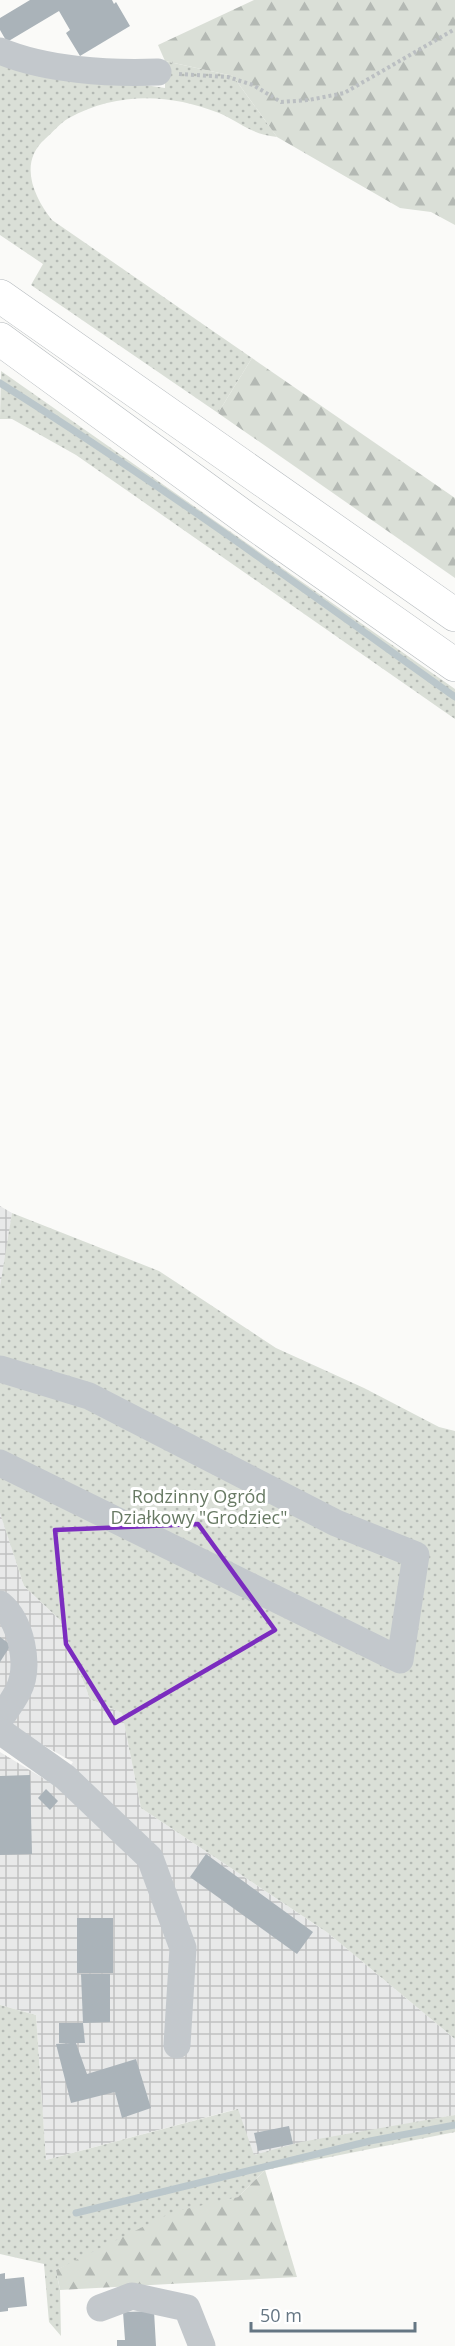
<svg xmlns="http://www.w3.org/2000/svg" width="455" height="2346" font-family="'Open Sans',sans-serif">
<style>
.industrial{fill:url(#industrial-grid)}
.green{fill:url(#green-dots)}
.forest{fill:url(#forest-firs)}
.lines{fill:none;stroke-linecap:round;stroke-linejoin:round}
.stream{stroke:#bbc7cb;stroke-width:7}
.building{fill:#aab3b9}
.major-casing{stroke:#b5babe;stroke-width:34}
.path{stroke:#bbbfc2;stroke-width:4;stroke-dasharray:3 3;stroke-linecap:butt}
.minor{stroke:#c3c8cc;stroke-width:27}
.major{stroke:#fff;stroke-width:33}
.marked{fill:none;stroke:#7b2cbf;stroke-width:4.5;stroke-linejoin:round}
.labels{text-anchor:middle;stroke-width:6;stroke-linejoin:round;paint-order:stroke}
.park-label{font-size:18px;fill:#687a64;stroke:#fff}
</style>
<defs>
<pattern id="industrial-grid" width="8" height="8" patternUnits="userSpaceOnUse" patternTransform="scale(1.5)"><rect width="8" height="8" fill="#e8e9e9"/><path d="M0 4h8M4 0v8" fill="none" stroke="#c0c1c2"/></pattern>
<pattern id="green-dots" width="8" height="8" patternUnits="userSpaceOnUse" patternTransform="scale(1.5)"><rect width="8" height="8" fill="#dadfd7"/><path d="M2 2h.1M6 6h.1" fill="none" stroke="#b4b9b4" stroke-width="1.8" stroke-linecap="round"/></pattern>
<pattern id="forest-firs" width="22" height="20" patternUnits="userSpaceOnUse" patternTransform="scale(1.5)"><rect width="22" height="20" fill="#dadfd7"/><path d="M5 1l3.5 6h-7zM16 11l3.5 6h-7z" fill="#b4b9b4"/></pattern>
</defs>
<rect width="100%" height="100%" fill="#fafaf8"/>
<g class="industrial">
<polygon points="0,1206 12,1213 0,1313"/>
<polygon points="0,1512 24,1586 60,1620 90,1699 122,1713 141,1808 328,1933 455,2039 455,2115 253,2155 237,2109 46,2160 36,2015 0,2005 0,1752 56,1786 73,1762 0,1721"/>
</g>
<g class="green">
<path d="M0 60 6 64 165 88V61L233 76 277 137C250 134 242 123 219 113 169 93 116 92 69 118 60 123 52 133 45 139 18 163 34 197 52 220L252 358 218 413 31 285 43 264 0 235Z"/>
<polygon points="1,371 455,689 455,719 76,455 12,419 0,419"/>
<polygon points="12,1213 159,1271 276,1348 364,1388 439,1427 455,1431 455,2039 328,1933 141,1808 122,1713 90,1699 60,1620 24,1586 0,1513 0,1287"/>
<polygon points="0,2005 36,2015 46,2160 238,2109 254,2155 301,2142 455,2115 455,2132 265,2170 238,2197 209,2205 56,2270 60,2290 61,2336 49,2322 44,2264 0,2254"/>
</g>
<g class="forest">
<polygon points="254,0 455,0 455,225 431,212 400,208 277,137 233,76 165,61 158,45"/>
<polygon points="252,358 455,498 455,578 218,413"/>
<polygon points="265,2170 297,2277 60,2290 56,2270 173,2212 238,2197"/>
</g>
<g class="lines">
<g class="stream">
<path d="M0 383C156 481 305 590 455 697"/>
<polyline points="76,2213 370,2141 455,2125"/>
</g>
</g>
<g class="building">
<polygon points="30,0 112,0 114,4 116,2 130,26 80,56 66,33 70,30 59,11 7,42 0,30 0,18"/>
<polygon points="0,1637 11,1645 0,1662"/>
<polygon points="30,1775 32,1854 0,1855 0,1776"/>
<polygon points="46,1789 58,1801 50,1810 38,1798"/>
<polygon points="206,1854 313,1932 297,1954 190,1877"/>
<rect x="77" y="1918" width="36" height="55"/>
<polygon points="81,1974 110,1974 110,2022 83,2023"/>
<polygon points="59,2023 83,2023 85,2043 76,2043 87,2074 136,2059 151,2108 122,2118 115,2092 71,2103 56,2044 70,2043 59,2043"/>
<polygon points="289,2126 293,2144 258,2151 254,2133"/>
<polygon points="5,2273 5,2279 24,2277 27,2306 8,2308 8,2311 0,2312 0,2274"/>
<polygon points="154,2311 156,2346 117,2346 117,2340 125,2340 123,2312"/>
</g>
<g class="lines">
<defs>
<g id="major">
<polyline points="0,296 455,615"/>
<polyline points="0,339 247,519 455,665"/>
</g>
</defs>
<use href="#major" class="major-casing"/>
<polyline class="path" points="179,74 228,77 253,85 281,102 309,100 344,93 455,29"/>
<g class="minor">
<path d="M0 51C45 70 109 74 158 72"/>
<polyline points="0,1369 89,1396 336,1523 416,1555 400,1660 0,1463"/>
<path d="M0 1604C21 1621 31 1666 18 1691 13 1701 6 1710 0 1719"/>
<polyline points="0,1731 65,1777 150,1858 183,1948 177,2045"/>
<polyline points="100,2308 132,2296 187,2308 202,2346"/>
</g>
<use href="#major" class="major"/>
</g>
<path class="marked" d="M198 1524 275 1630 115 1723 66 1644 55 1530Z"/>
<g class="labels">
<g class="park-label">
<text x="199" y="1503">Rodzinny Ogród<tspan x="199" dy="21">Działkowy "Grodziec"</tspan></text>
</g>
</g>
<path d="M251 2322v9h164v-9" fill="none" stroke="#657683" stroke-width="3"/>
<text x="260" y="2322" font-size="18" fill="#657683" stroke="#ffffff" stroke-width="4.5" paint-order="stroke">50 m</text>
</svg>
